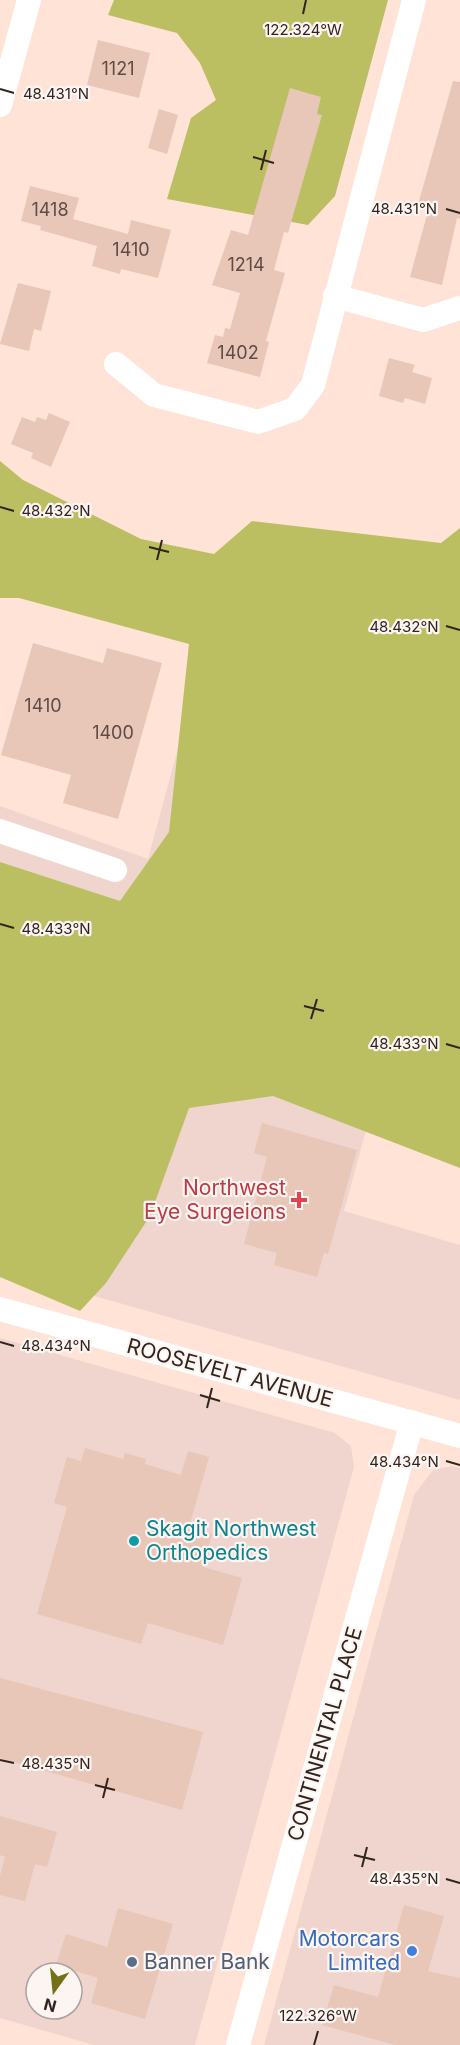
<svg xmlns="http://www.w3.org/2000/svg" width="460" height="2045" font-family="Inter,sans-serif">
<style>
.commercial{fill:#efd5ce;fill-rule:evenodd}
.green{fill:#bbbf62}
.building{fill:#e8c6b8}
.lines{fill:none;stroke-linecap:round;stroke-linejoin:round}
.street{stroke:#fff;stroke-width:24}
.ticks{fill:none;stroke:#31241f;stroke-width:2}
.health-dot{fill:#e0444e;stroke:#fcf5f2;stroke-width:2}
.culture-dot{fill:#0f9aa8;stroke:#fcf5f2;stroke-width:2}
.shop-dot{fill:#3f7fe0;stroke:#fcf5f2;stroke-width:2}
.service-dot{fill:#5c6f8a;stroke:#fcf5f2;stroke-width:2}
.labels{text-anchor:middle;stroke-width:4.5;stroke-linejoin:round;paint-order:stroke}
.number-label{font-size:18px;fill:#5f4c45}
.health-label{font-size:21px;fill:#be3a42;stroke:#fcf5f2;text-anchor:end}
.street-label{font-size:21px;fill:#31241f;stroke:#fcf5f2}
.culture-label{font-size:21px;fill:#0d838f;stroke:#fcf5f2;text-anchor:start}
.shop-label{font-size:21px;fill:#366cbe;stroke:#fcf5f2;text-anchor:end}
.service-label{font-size:21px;fill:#4e5e75;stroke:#fcf5f2;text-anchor:start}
.ticks-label{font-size:15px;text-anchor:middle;fill:#31241f;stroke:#fcf5f2;stroke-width:4.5;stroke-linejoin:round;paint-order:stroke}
</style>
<rect width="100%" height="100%" fill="#ffe3d7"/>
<g class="commercial">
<polygon points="204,652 460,786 344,1211 460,1245 460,1400 0,1269 0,806 148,859"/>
<path d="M0 1338 335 1433 351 1446 354 1467 195 2045H94L0 2018ZM36 1973H72V2009H36Z"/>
<polygon points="452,1466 460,1468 460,2045 264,2045 414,1495 433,1470"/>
</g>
<g class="green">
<polygon points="114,0 388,0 335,196 308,225 167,199 191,118 216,100 200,63 177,33 108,15"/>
<polygon points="0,461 23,480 141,539 214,554 252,521 441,543 460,528 460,1168 273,1096 189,1108 150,1216 106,1283 80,1311 0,1277 0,862 120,901 169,832 189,644 19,598 0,598"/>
</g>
<g class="building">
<polygon points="98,40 150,53 139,98 87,85"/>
<polygon points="453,81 460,82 460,219 457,218 442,285 410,277 428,211 417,208"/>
<polygon points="290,88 321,97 317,114 322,115 288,233 284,232 274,270 285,273 266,341 269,342 260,377 207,363 215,335 223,337 225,328 230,329 240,293 212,285 231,230 248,235"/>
<polygon points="159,109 178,115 167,154 148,148"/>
<polygon points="30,186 79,198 73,219 128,234 131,220 171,230 158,278 121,269 120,274 92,266 97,246 40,230 41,226 21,221"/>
<polygon points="18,283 51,291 41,331 34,329 29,351 0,344"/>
<polygon points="389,358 415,365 412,372 432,378 425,404 405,398 403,403 379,396"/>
<polygon points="49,413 70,422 51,467 31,458 33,453 11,444 22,417 35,422 37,417 46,420"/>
<polygon points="33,643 103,663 107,648 162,663 118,819 63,803 71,775 1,755"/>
<polygon points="262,1123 357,1150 328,1254 324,1253 317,1277 274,1265 277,1253 244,1244 267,1157 254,1153"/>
<polygon points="85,1448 123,1459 125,1453 146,1459 145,1464 181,1475 188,1451 209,1457 189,1527 212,1534 203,1567 242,1578 223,1645 148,1623 141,1644 37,1614 67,1507 54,1503 67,1457 81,1461"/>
<polygon points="0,1678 203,1732 182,1810 0,1758"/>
<polygon points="0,1816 57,1832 47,1867 35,1864 25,1901 0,1895 0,1876 5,1857 0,1855"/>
<polygon points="404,1905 444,1916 428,1971 460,1978 460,2045 395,2045 322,2025 334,1985 378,1997"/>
<polygon points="118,1908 173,1924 145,2019 91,2003 98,1978 56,1965 66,1934 107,1947"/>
</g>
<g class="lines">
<g class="street">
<polyline points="0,105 29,0"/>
<polyline points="335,296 423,320 460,308"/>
<polyline points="116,364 154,395 258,422 295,409 313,385 414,0"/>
<polyline points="0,831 115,870"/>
<polyline points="0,1309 460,1436"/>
<polyline points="238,2045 412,1422"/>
</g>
</g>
<path class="ticks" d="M303 14 306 0M0 89 14 93M253 157 274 163M261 170 266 150M446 209 460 213M0 507 14 511M149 547 169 552M157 560 162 540M446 626 460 630M0 924 14 928M304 1006 324 1011M311 1019 317 999M446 1044 460 1048M0 1342 14 1346M200 1395 220 1401M207 1408 212 1388M446 1461 460 1465M0 1760 14 1763M95 1785 115 1790M103 1798 108 1778M354 1855 375 1860M362 1867 367 1847M446 1879 460 1883M314 2045 318 2031"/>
<path class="health-dot" d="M296 1191h6v6h6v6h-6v6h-6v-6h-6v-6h6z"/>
<circle class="culture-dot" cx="134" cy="1541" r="6"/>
<circle class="shop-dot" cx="412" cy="1951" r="6"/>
<circle class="service-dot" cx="132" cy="1962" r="6"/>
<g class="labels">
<g class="number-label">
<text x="118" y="75">1121</text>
<text x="50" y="216">1418</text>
<text x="131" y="256">1410</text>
<text x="246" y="271">1214</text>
<text x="238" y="359">1402</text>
<text x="43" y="712">1410</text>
<text x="113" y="739">1400</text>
</g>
<g class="health-label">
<text x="286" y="1195">Northwest<tspan x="286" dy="24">Eye Surgeions</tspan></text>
</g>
<g class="street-label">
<text transform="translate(230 1373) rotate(15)" y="7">ROOSEVELT AVENUE</text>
<text transform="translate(325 1734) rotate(-74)" y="7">CONTINENTAL PLACE</text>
</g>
<g class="culture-label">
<text x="146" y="1536">Skagit Northwest<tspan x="146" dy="24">Orthopedics</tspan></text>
</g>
<g class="shop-label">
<text x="400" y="1946">Motorcars<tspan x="400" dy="24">Limited</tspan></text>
</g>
<g class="service-label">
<text x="144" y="1969">Banner Bank</text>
</g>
</g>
<g class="ticks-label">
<text x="303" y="35">122.324°W</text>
<text x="56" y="99">48.431°N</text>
<text x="404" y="214">48.431°N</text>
<text x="56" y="516">48.432°N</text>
<text x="404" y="632">48.432°N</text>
<text x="56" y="934">48.433°N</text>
<text x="404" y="1049">48.433°N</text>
<text x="56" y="1351">48.434°N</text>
<text x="404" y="1467">48.434°N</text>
<text x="56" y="1769">48.435°N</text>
<text x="404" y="1884">48.435°N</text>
<text x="318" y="2021">122.326°W</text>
</g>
<g transform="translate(54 1991) rotate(195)"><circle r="28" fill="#fcf5f2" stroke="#aba19e" stroke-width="1.5"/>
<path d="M0-4.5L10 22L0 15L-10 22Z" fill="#747114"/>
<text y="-9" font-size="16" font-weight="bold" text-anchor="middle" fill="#31241f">N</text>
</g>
</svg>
